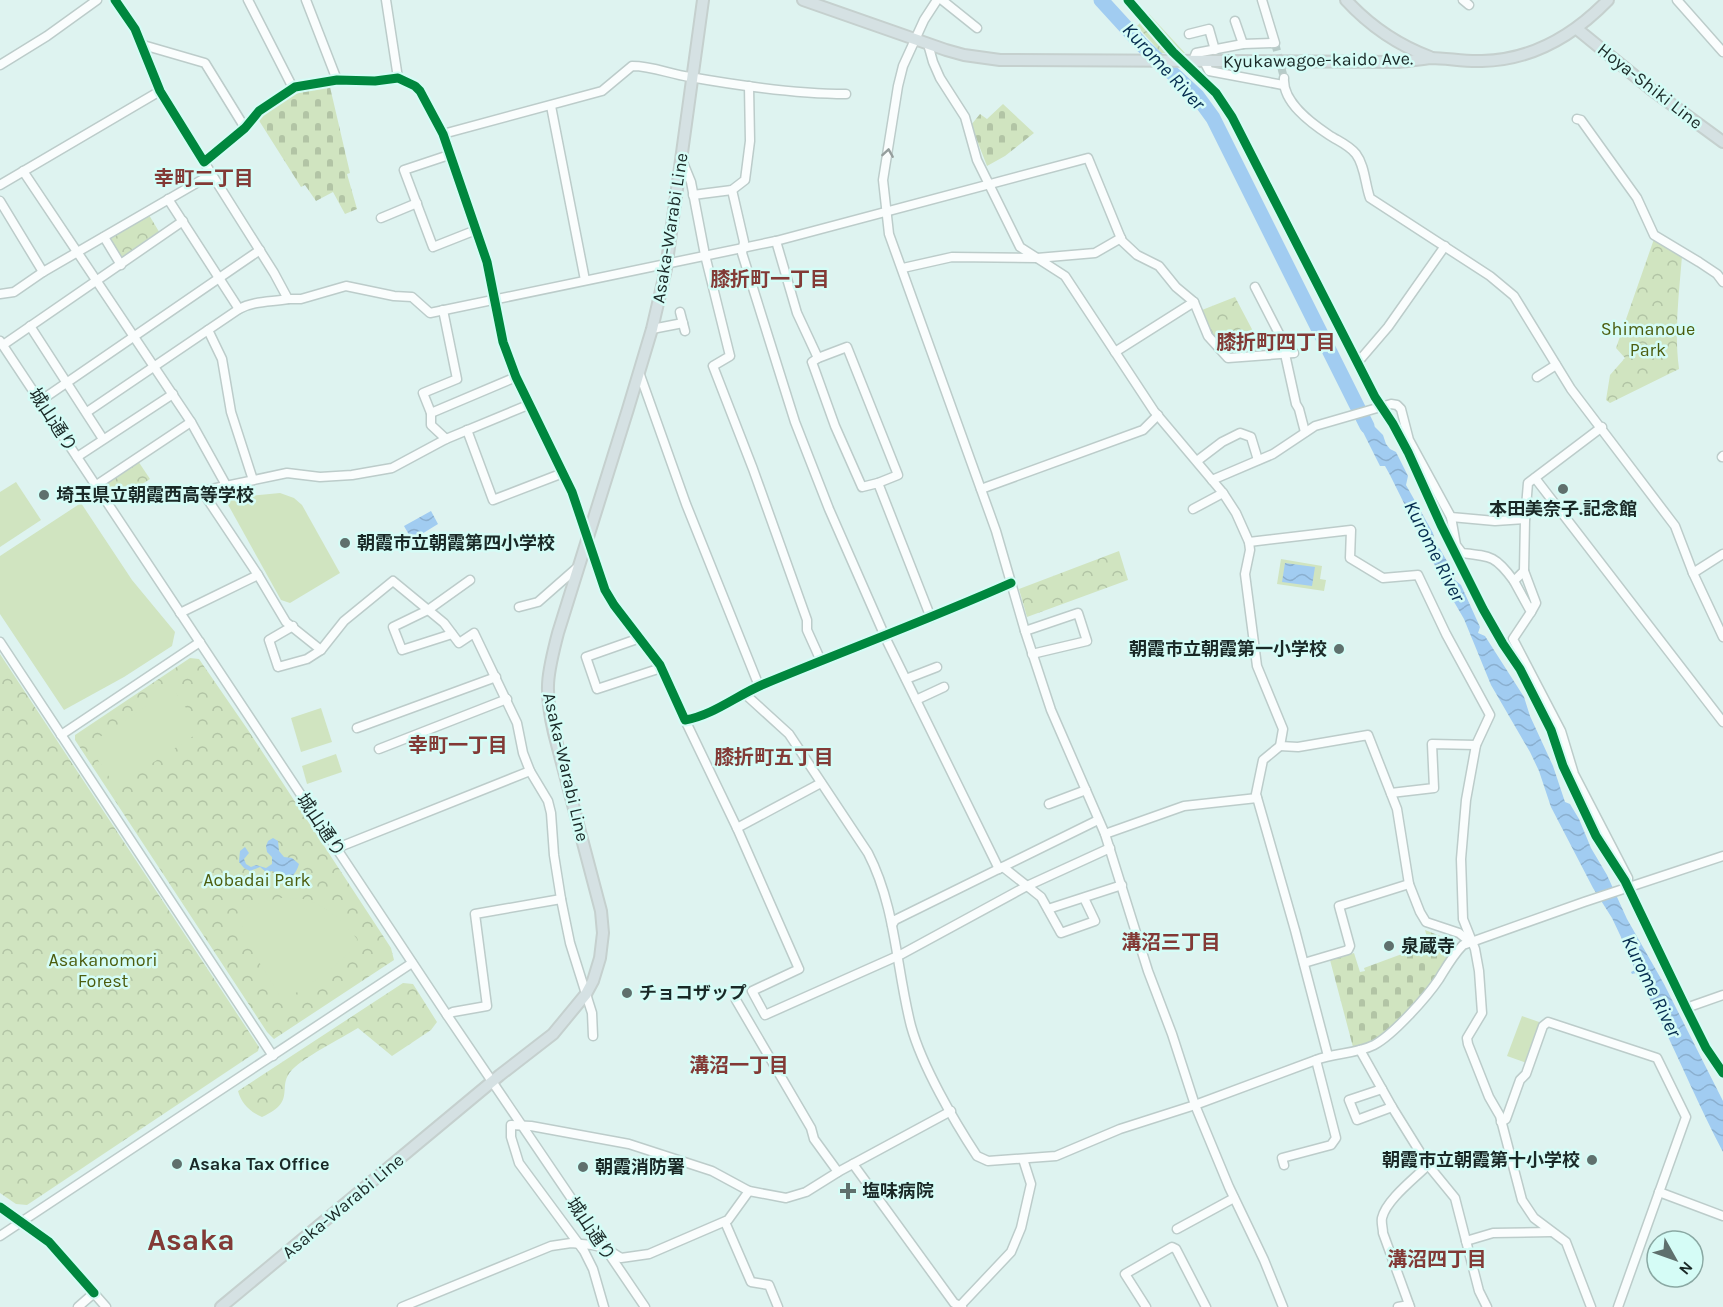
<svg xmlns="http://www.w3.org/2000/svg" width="1723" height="1307" font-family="Karla,'Noto Sans JP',sans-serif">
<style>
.forest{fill:url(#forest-crowns)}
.cemetery{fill:url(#cemetery-stones)}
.pitch{fill:#d0e4c0}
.water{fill:url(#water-waves)}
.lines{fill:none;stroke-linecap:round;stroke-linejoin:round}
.river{stroke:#a1ccf1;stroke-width:15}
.minor-tunnel{stroke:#b7cbc8;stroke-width:8;stroke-dasharray:8 4;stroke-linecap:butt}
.minor-casing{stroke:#bcccca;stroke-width:11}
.major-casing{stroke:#c5d0ce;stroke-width:14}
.minor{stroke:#fafdfd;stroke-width:8}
.major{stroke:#d5e1e3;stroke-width:10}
.cycleway-casing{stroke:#d5fcf6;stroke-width:13}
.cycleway{stroke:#00873e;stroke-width:9}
.oneway{stroke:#959e9d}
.poi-dot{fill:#5f706d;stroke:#d5fcf6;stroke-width:2}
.labels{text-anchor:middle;stroke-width:5;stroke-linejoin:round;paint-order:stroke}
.street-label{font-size:18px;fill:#1a2927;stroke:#d5fcf6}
.park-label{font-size:18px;fill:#4c5d0f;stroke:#d5fcf6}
.poi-label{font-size:18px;font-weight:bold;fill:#1a2927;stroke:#d5fcf6;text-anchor:start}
.water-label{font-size:20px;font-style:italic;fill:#052c4f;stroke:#d5fcf6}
.neighbourhood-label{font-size:20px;font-weight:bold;fill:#823a36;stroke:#d5fcf6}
.town-label{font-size:30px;font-weight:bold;fill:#823a36;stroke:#d5fcf6}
</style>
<defs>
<pattern id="forest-crowns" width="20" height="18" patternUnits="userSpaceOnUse" patternTransform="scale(1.5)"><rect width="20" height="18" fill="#d0e4c0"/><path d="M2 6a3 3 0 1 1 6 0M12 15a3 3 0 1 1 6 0" fill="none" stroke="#b2c4a5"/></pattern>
<pattern id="cemetery-stones" width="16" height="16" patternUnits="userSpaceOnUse" patternTransform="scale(1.5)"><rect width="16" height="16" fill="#d0e4c0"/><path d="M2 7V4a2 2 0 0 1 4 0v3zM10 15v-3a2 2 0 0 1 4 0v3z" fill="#b2c4a5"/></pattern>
<pattern id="water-waves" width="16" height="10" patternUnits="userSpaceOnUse" patternTransform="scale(1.5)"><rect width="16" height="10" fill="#a1ccf1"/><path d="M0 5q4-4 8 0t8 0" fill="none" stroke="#8aafcf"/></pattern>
</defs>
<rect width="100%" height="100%" fill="#def3f0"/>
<g class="forest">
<polygon points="1149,14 1185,53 1161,53 1137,26"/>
<polygon points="149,215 161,235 123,262 110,239"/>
<path d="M1654 239 1682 256C1679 294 1674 331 1679 369L1610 403 1606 400 1610 375 1625 358 1616 348Z"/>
<path d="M1235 297 1264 352C1254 353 1239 357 1230 354 1217 349 1207 321 1202 310Z"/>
<polygon points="138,461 150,479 118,500 106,482"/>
<polygon points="1119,551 1128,580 1027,617 1019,589"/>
<polygon points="0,654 259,1047 258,1051 27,1205 16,1204 0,1193"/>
<polygon points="190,658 199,659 248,730 391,948 394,960 274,1039 267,1032 75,740 75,735 78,733"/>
<path d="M403 983 413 984 437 1022 431 1030 392 1056 358 1028C340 1039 310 1054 295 1067 273 1086 300 1100 262 1117 250 1112 241 1103 238 1091Z"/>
</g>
<g class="cemetery">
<path d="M330 87 350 173 347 174 357 209 345 214 333 192 316 201 305 185 301 187 258 119C276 96 302 91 330 87Z"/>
<polygon points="1003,104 1034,133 1005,156 987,166 971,125 980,114 987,119"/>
<path d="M1425 930 1448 939 1452 951 1450 956C1430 986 1391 1043 1353 1047L1330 960 1354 953 1360 972 1365 971 1364 968 1429 944Z"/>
</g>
<g class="pitch">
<polygon points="16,482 41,520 0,547 0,492"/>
<polygon points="280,493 294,498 302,505 340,573 290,603 281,600 226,501 230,498"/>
<polygon points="81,503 132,580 175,632 172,646 124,677 64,710 0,614 0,556"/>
<polygon points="1281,559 1322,566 1320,579 1326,580 1324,591 1277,584"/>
<polygon points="173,688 201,731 116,787 88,745"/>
<polygon points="321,708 332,742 301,752 291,718"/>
<polygon points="336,754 342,772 307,784 302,766"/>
<path d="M279 898C287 898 296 898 303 899 325 904 344 922 357 939L356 947 325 974 288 998 280 996 251 949 237 914C250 905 263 902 279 898Z"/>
<polygon points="1522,1016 1542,1023 1527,1063 1507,1056"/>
</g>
<g class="water">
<path d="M1365 406 1374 426 1383 435 1386 444 1390 449 1396 452 1408 476 1406 485 1433 533 1436 546 1440 549 1452 570 1455 580 1461 585 1480 627 1478 633 1485 636 1524 697 1530 716 1553 766 1565 802 1570 804 1579 819 1591 848 1607 875 1627 919 1664 984 1723 1101V1152C1692 1093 1668 1031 1636 973L1632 974 1631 972 1635 970 1629 954 1612 918 1593 888 1551 807 1539 771 1530 752 1491 685 1464 619 1446 588 1390 475 1385 466H1380L1352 410Z"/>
<polygon points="431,511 438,524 412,540 404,526"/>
<polygon points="1285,563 1315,567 1312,586 1282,582"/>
<path d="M273 838 278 841 279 851 284 857 292 858 299 864C295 878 283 887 273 871L266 872 260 867 250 871 244 868 239 862 240 851 245 847 249 853 244 859 246 864 251 867 256 865 266 868 272 864V857L267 852 266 846 268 841Z"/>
</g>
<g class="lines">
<polyline class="river" points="1101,0 1143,46 1197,96 1213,118 1367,426"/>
<polyline class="minor-tunnel" points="1275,43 1284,78"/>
<defs>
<g id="minor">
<path d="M115 0 135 29 160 91 204 162 245 128 259 111 295 87 337 80 375 81 398 78 415 86 420 91 443 134 487 262 503 342 516 377 572 492 605 590 614 605 660 665 685 720C714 715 737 695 764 684 846 650 930 619 1011 583"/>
<polyline points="248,0 293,88"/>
<polyline points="306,0 337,80"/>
<polyline points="386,0 398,78"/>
<polyline points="937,0 924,20 903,66 898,86 883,180 889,234 996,531 1025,631 1051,710 1105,834 1148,971 1172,1034 1195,1105 1229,1187 1264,1260 1283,1307"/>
<polyline points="942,0 977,28"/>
<polyline points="1463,0 1469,5"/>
<polyline points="1677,0 1723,52"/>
<polyline points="1235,21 1243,44"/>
<polyline points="1189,34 1209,29 1215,50"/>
<polyline points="928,44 933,62 940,78 965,117 977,160 1020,247 1065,276 1154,411 1223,493 1236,513 1249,542 1250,550 1245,574 1257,666 1283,729 1280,746 1263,760 1256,794 1295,930 1328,1056"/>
<polyline points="143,45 205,63 245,128"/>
<polyline points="1193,61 1196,53 1243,44 1275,43 1262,0"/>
<polyline points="1204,61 1209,71 1283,85"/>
<polyline points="0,65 47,36 97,0"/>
<path d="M1284 78C1282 102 1311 123 1329 135 1338 141 1349 145 1356 154 1365 166 1365 184 1370 198L1490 276 1514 296 1571 389 1675 526 1693 573 1723 637"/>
<polyline points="551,106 585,280"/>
<polyline points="1577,119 1581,120 1637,198 1654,235 1699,262 1717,274 1723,282"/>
<path d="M443 134 602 91 632 66C653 66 669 74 690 77 741 86 794 94 846 94"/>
<polyline points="449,155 404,170 433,247 476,230"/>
<polyline points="682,160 691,182 705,255 730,356 713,366 753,469 807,620 807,630 821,661"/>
<polyline points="204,162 274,273 288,299 301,299 346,286 394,296 412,297 430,313 776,241 1088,158 1122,241 1137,255 1159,266 1176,287 1194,302 1208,336 1228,358 1294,353"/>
<polyline points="23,171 191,422 226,485"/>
<polyline points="0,185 160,91"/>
<polyline points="732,190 744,242 742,253 795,422 829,509 887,641 999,869"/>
<polyline points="693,195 732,190 745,180 750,141 749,86"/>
<polyline points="168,199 239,309"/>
<polyline points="0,201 43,272"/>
<polyline points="381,218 417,203"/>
<polyline points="104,237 121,265"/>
<polyline points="776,241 797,313 818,358 812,362 835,426 862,487 878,483 931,618"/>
<polyline points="903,268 952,257 1037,258 1095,253 1121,238"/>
<polyline points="1255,287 1289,353"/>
<polyline points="0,294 14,292 43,272 212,174"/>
<polyline points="443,310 457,379 423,393 431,413 431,425 446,439"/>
<polyline points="680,312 685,331"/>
<polyline points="30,326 103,439"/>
<polyline points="652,329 683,323"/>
<polyline points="208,330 222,359 231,412 253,480"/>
<polyline points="0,341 447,1015 645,1307"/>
<polyline points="3,345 183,221"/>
<polyline points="1115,352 1194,302"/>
<polyline points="1285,354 1296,404 1299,409 1305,432"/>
<polyline points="818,358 847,347 898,475 878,483"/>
<polyline points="1358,362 1388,327 1445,246"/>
<polyline points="639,372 686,504 759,686"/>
<polyline points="1537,377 1556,365"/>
<polyline points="40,401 260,250"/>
<path d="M87 412 239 309C253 301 271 302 288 299"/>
<polyline points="431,413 516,377"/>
<polyline points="1602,427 1528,483 1525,519 1524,571 1514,581 1531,612 1513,639 1561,731 1574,774 1628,878 1628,888"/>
<polyline points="467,430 493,500 563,473"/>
<polyline points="77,457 173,394"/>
<polyline points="1722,457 1723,456"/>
<polyline points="1197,461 1222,442 1240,433 1251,437 1258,460"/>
<polyline points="1535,478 1723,722"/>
<polyline points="1212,480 1273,454 1315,426 1391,404 1397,405 1401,409 1409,440 1451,517 1495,521 1525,519"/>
<polyline points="95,486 191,422"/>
<polyline points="981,489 1143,430 1158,415"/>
<polyline points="1193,509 1223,493"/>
<path d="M1451 517 1456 545 1462 553C1491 556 1496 556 1514 581"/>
<polyline points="1249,542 1351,530 1350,558 1383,578 1418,575 1446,634 1490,715 1476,745 1466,800 1461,859 1463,919 1475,949 1479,971 1482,1013 1467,1038 1468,1044 1489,1097 1500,1116 1522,1200 1534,1218 1566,1242 1591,1307"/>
<polyline points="1524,571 1536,603 1531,612"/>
<polyline points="1693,573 1723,554"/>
<polyline points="519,607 538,602 579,566"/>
<polyline points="180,613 258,575"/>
<polyline points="293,626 269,640 278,667 307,659 321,650 344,621 393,581 444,623 459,643 474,633 517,723 523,753 530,771 548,801 551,813 554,855 561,899 475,914 487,1006 453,1012 447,1015"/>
<polyline points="1025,631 1078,613 1087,641 1032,654"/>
<polyline points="452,634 402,650 393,627 428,610 470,580"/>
<polyline points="640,638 586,657 597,689 661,668"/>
<polyline points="0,642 273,1056"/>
<polyline points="321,650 286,622 258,575 202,491 287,473 320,477 352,475 392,468 446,439 528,405"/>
<polyline points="906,679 937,667"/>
<path d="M745 694 789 734 868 853C896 907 896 968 911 1026 922 1066 954 1121 977 1156L988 1161 1056 1156 1120 1129 1195 1105 1316 1060C1334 1053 1356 1054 1374 1045 1393 1035 1427 997 1439 979 1447 966 1453 955 1463 945L1584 902 1723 856"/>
<polyline points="916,700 944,687"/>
<polyline points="685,720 737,828 799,969 752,991 765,1015 902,954 1027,886 1110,848"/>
<polyline points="357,728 496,677"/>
<polyline points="61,735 200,642"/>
<polyline points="1280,746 1298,747 1368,735 1397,809 1409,884 1420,912 1426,922 1459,933 1470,942"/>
<polyline points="379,749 507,699"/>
<polyline points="1391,793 1434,788 1432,744 1476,745"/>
<polyline points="1049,804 1086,790"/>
<polyline points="737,828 821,783"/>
<polyline points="1105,834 1184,806 1257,798"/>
<polyline points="337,848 530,771"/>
<polyline points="1003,867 1041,897 1061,933 1095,921 1084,898"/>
<polyline points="561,899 570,943 592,1013 593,1036"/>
<polyline points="1048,909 1122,885"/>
<polyline points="892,925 895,920 1098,820"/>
<polyline points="1304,963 1348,950 1350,946 1339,906 1409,884"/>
<polyline points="736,1000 811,1128 814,1139 838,1172"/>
<polyline points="1686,1008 1723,995"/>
<polyline points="1360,1050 1392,1107 1428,1165 1455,1198 1479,1291 1487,1307"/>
<polyline points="1382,1089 1349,1100 1357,1120 1392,1107"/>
<polyline points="1501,1122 1506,1119 1520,1080 1526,1074 1543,1026 1548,1022 1657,1058 1686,1117 1618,1307"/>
<polyline points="853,1164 954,1303 962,1307"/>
<polyline points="1284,1165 1282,1158 1331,1145 1336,1138 1316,1060"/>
<polyline points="1659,1192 1723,1216"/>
<polyline points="0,1207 49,1242 106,1307"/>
<polyline points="725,1222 751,1282 769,1285 778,1307"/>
<polyline points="1177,1229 1234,1198"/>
<polyline points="0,1236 412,963"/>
<polyline points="1466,1241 1493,1233 1551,1232"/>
<polyline points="960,1306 1011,1252 1021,1228 1031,1184 1023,1159"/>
<polyline points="78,1307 94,1293"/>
<polyline points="402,1307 551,1246 571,1243 592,1245 605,1248 621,1258 649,1254 728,1220 749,1191"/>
<polyline points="604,1307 593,1269 584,1251 519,1163 511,1137 511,1125 531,1126 629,1144 712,1171 749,1191 786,1198 806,1192 838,1172 951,1111"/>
<polyline points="1146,1307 1125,1274 1172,1247 1176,1249 1206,1307"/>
<polyline points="1398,1307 1409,1305"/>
<path d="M1410 1307 1383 1233C1383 1228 1381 1223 1382 1218 1386 1200 1415 1178 1428 1165"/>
</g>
<g id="major">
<path d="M803 0 946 50 964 55 1000 60 1399 62C1410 61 1421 59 1431 58 1447 58 1465 62 1482 61 1532 60 1574 35 1608 0"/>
<path d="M1346 0C1369 25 1398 45 1430 57"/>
<polyline points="1577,29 1652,90 1723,142"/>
<path d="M221 1307 500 1075 553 1034 586 994 593 981 600 958 603 933 601 911 554 733C544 690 547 675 558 633L628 409 652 329 666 269 703 0"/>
</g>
</defs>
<use href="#minor" class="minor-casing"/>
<use href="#major" class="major-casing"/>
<use href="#minor" class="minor"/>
<use href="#major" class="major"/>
<defs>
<g id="cycleway">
<path d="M115 0 135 29 160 91 204 162 245 128 259 111 295 87 337 80 375 81 398 78 415 86 420 91 443 134 487 262 503 342 516 377 572 492 605 590 614 605 660 665 685 720C714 715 737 695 764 684 846 650 930 619 1011 583"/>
<polyline points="1128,0 1173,52 1216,93 1232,117 1375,397 1393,424 1408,452 1441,525 1483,609 1503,644 1520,669 1551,730 1563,766 1596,836 1625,881 1686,1008 1706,1048 1723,1073"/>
<polyline points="0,1207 49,1242 94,1293"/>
</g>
</defs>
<use href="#cycleway" class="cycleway-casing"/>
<use href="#cycleway" class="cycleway"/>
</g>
<defs><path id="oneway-chevron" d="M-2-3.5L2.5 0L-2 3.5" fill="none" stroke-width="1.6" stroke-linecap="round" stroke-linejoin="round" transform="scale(1.5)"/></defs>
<use class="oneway" href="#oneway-chevron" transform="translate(888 153) rotate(-81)"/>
<g class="poi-dot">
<circle cx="1563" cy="489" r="6"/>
<circle cx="44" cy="495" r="6"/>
<circle cx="345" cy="543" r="6"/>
<circle cx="1339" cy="649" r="6"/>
<circle cx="1389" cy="946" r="6"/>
<circle cx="627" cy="993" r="6"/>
<circle cx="1592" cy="1160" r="6"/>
<circle cx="177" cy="1164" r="6"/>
<circle cx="583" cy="1167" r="6"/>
<path d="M845 1182h6v6h6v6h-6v6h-6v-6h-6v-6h6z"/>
</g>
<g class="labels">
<g class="street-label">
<text transform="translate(1318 60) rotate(-1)" y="6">Kyukawagoe-kaido Ave.</text>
<text transform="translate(1650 86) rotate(38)" y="6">Hoya-Shiki Line</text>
<text transform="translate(670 228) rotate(-81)" y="6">Asaka-Warabi Line</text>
<text transform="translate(53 420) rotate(57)" y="6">城山通り</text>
<text transform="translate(566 767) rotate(77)" y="6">Asaka-Warabi Line</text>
<text transform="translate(321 825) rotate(56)" y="6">城山通り</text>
<text transform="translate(343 1206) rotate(-40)" y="6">Asaka-Warabi Line</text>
<text transform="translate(591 1229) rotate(56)" y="6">城山通り</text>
</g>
<g class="park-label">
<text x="1648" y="335">Shimanoue<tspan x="1648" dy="21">Park</tspan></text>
<text x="257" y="886">Aobadai Park</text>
<text x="103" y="966">Asakanomori<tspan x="103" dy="21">Forest</tspan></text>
</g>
<g class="poi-label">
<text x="56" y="501">埼玉県立朝霞西高等学校</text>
<text x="1563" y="515" text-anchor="middle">本田美奈子.記念館</text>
<text x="357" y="549">朝霞市立朝霞第四小学校</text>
<text x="1327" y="655" text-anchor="end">朝霞市立朝霞第一小学校</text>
<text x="1401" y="952">泉蔵寺</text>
<text x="639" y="999">チョコザップ</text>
<text x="1580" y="1166" text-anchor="end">朝霞市立朝霞第十小学校</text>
<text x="189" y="1170">Asaka Tax Office</text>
<text x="595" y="1173">朝霞消防署</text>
<text x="862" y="1197">塩味病院</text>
</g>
<g class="water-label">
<text transform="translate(1164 66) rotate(47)" y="7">Kurome River</text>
<text transform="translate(1435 551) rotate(63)" y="7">Kurome River</text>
<text transform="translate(1652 986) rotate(64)" y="7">Kurome River</text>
</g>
<g class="neighbourhood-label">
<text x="204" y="185">幸町二丁目</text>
<text x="770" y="286">膝折町一丁目</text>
<text x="1276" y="349">膝折町四丁目</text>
<text x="458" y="752">幸町一丁目</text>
<text x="774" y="764">膝折町五丁目</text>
<text x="1171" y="949">溝沼三丁目</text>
<text x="739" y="1072">溝沼一丁目</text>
<text x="1437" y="1266">溝沼四丁目</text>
</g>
<g class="town-label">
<text x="191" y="1250">Asaka</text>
</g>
</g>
<g transform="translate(1675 1259) rotate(130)"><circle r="28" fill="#d5fcf6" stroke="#8aa8a3" stroke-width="1.5"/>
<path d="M0-4.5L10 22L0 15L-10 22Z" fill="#5f706d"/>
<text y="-9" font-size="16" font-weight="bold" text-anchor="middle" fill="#1a2927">N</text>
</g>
</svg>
